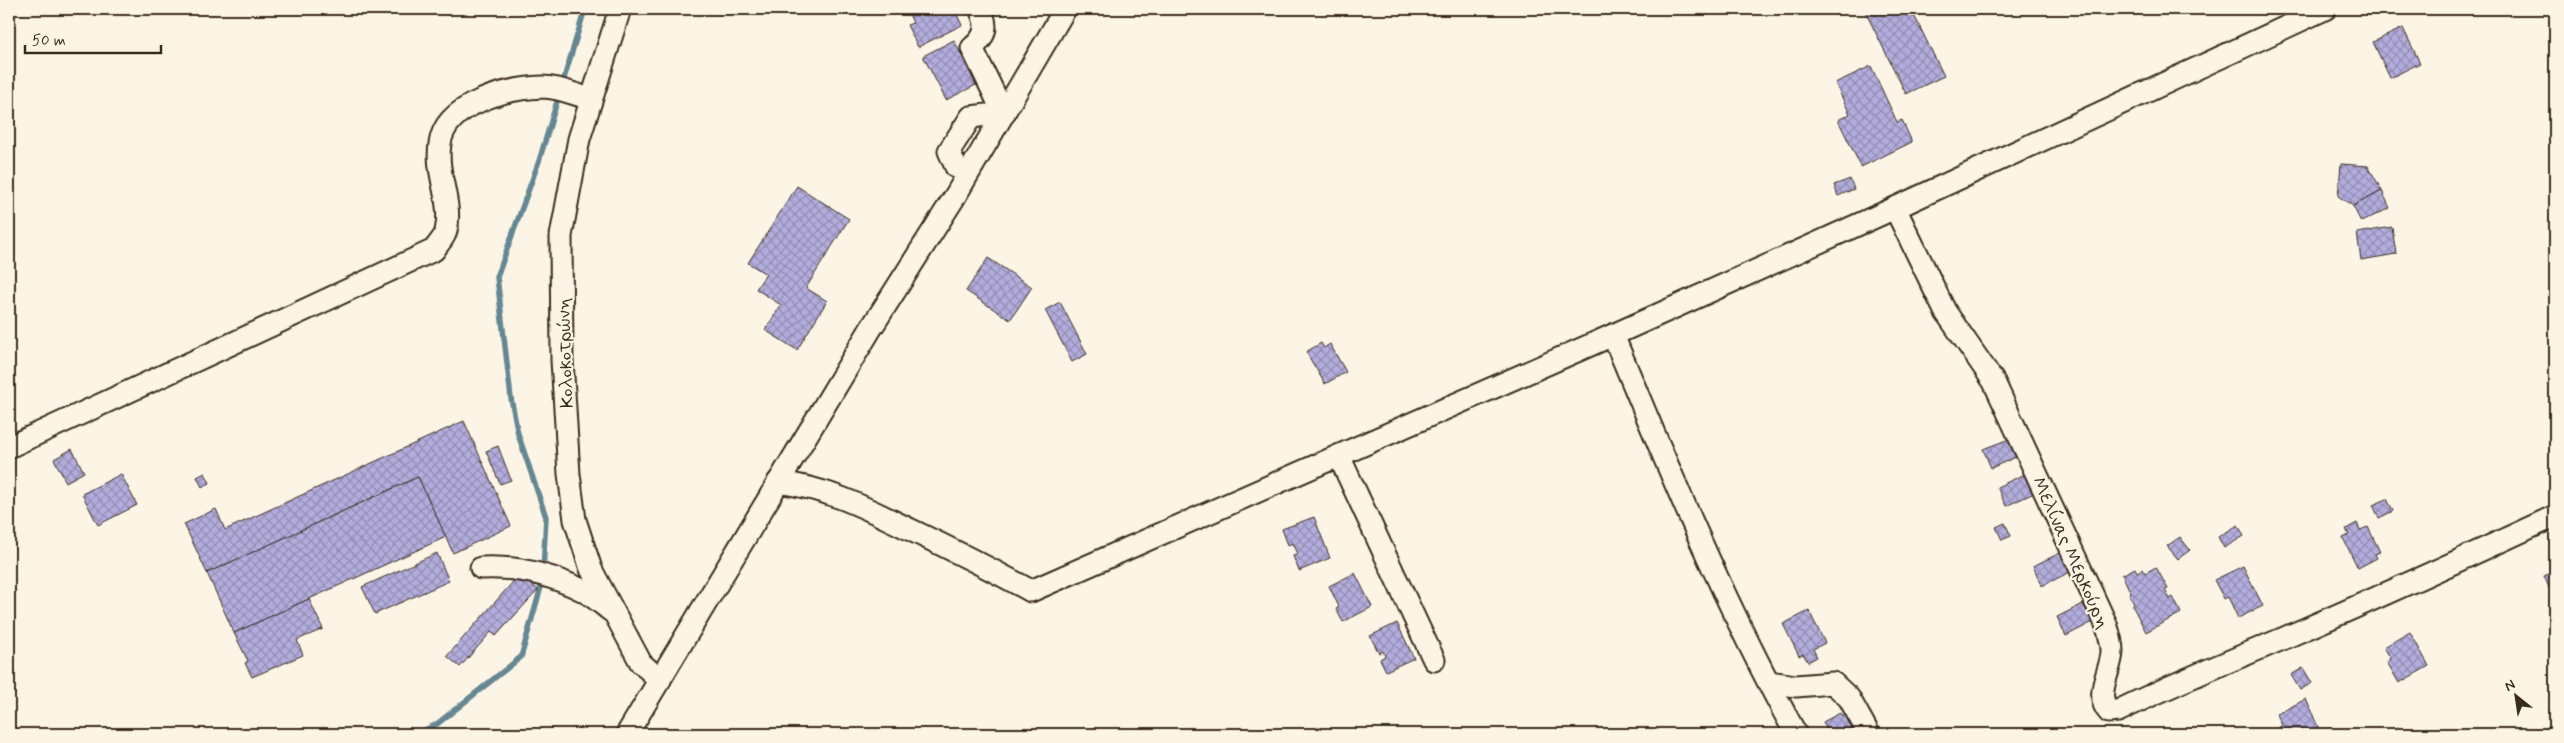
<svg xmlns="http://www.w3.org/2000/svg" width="2564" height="743" font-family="Mynerve,sans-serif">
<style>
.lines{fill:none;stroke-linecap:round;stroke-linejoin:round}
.stream{stroke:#658794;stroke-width:5.5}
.building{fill:url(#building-cross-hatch);stroke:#3b2a1e}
.minor-casing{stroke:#3b2a1e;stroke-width:25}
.minor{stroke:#fcf5e5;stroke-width:21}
.labels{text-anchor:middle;stroke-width:4.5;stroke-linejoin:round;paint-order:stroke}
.street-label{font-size:19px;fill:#3b2a1e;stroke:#fcf5e5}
</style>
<defs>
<pattern id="building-cross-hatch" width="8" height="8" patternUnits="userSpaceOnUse" patternTransform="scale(1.25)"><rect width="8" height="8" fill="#b3adde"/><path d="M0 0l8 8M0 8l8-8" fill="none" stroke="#938db3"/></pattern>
</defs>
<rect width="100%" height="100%" fill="#fcf5e5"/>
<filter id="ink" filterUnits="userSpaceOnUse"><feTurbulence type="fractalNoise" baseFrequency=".02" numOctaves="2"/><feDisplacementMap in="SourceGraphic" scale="10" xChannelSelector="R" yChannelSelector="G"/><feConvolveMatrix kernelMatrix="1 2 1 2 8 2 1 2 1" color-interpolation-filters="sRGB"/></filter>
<g filter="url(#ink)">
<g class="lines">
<g class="stream">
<polyline points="543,571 546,517 518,434 511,398 497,277 539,161 585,9"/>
<polyline points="417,734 437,724 521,657 543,580"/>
</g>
</g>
<g class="building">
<polygon points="920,9 954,9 962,25 918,47 907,25 913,23 909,14"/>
<polygon points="1864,9 1911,9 1944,76 1906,94"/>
<polygon points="2403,28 2420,63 2390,78 2373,42"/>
<polygon points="954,40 976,85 946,100 923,56"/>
<polygon points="1871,66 1897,122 1902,120 1912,142 1861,167 1838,120 1850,114 1835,83"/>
<polygon points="2341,164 2368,166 2382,191 2353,206 2338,196"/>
<polygon points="1850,179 1854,189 1838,196 1834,185"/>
<polygon points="797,186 849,219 806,288 827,301 797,350 765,330 781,305 756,289 766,274 748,263"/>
<polygon points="2382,191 2390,208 2361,222 2353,206"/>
<polygon points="2392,227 2396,254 2361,260 2357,233"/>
<polygon points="988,258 1032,287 1010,320 966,291"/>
<polygon points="1060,302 1087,354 1072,362 1045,310"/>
<polygon points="1321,343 1324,348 1330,344 1346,372 1325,384 1306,352"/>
<polygon points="464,421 511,526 453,553 418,477 207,573 184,524 216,509 225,530"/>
<polygon points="2009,439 2016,457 1991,468 1983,449"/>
<polygon points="498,446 511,480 500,484 486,451"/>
<polygon points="72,449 84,472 66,482 54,459"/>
<polygon points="205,473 210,483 202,487 197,477"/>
<polygon points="121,474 137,505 98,525 82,494"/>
<polygon points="2025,474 2034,493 2006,506 1997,487"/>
<polygon points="418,477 446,537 234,633 207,573"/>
<polygon points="2387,499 2393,511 2379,518 2373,505"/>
<polygon points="1314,517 1330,558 1299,571 1293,556 1298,554 1293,543 1288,545 1282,529"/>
<polygon points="2005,523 2011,536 2002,540 1996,527"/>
<polygon points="2357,523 2360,530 2368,527 2380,552 2375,554 2377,558 2358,568 2343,538 2349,535 2346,529"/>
<polygon points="2238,525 2244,536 2224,548 2218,537"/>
<polygon points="2180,537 2190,550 2178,559 2167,546"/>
<polygon points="2062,552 2072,571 2042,586 2033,566"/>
<polygon points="437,553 449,581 375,614 362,587"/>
<polygon points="2243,566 2263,606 2238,618 2228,597 2224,599 2214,580"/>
<polygon points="2156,567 2168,589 2165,590 2170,599 2173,597 2181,613 2146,632 2132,605 2134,604 2129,594 2131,593 2122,575 2135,568 2137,572 2143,569 2145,573"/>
<polygon points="2555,571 2555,601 2544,576"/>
<polygon points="1355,573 1372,607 1343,622 1336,609 1339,607 1329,586"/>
<polygon points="520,574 538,590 496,636 491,632 460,667 447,656"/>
<polygon points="309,599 323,629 297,640 303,655 252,677 245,663 248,661 234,633"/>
<polygon points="2083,604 2093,622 2066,636 2057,617"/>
<polygon points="1809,611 1825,643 1813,649 1817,657 1808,662 1803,654 1799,656 1783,624"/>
<polygon points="1397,623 1414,658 1386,671 1380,659 1385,656 1383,651 1379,653 1370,636"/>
<polygon points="2410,632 2429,666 2399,683 2387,662 2391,659 2384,647"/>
<polygon points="2303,668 2312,683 2300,690 2291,675"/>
<polygon points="2306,699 2321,734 2282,734 2279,727 2282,726 2277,714"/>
<polygon points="1840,713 1842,716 1848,713 1860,734 1829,734 1823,722"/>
<polygon points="2398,727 2403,734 2386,734"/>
</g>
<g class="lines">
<defs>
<g id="minor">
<polyline points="620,9 579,139 561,236 562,360 569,474 575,520 591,569 641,663 660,680"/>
<path d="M980 9C988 25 987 36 972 48L1004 114"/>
<polyline points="956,167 949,151 971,117 987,115"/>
<path d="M1895 208 1945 311 1994 382 2106 624C2109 633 2112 642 2112 651 2112 670 2093 695 2109 712L2118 711C2174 683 2231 661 2289 636 2378 598 2467 557 2555 516"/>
<path d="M1613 335C1668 468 1726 608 1796 734"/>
<path d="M9 447 434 250C438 244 445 237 446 231 453 202 435 173 440 144 445 103 509 88 543 87 559 87 576 95 591 99"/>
<polyline points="1339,456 1434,660"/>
<path d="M778 482C830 489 864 507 911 530 951 549 991 569 1031 591L1613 335 1895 208 2325 9"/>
<path d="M481 568C515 566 551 575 582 590 592 595 602 604 611 611"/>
<polyline points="1769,682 1796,686 1833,683 1849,698 1869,734"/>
<polyline points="627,734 870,330 954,198 1065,9"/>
</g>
</defs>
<use href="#minor" class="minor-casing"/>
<use href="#minor" class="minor"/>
</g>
</g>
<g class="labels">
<g class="street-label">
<text transform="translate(564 353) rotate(-92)" y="7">Κολοκοτρώνη</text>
<text transform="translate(2072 552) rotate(66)" y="7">Μελίνας Μερκούρη</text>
</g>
</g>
<rect width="2564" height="743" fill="none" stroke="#fcf5e5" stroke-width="30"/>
<rect x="15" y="15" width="2534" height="713" fill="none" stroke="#3b2a1e" stroke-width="2" filter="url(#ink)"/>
<g transform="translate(2516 696) rotate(330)" stroke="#fcf5e5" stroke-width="4" paint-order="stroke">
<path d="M0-4L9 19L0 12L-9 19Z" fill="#3b2a1e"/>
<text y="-8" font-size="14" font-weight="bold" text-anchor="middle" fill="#3b2a1e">N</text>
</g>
<path d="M25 45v8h136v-8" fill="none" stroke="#3b2a1e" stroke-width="2.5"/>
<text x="32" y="45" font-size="15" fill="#3b2a1e" stroke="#fcf5e5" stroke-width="4" paint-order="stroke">50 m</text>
</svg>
